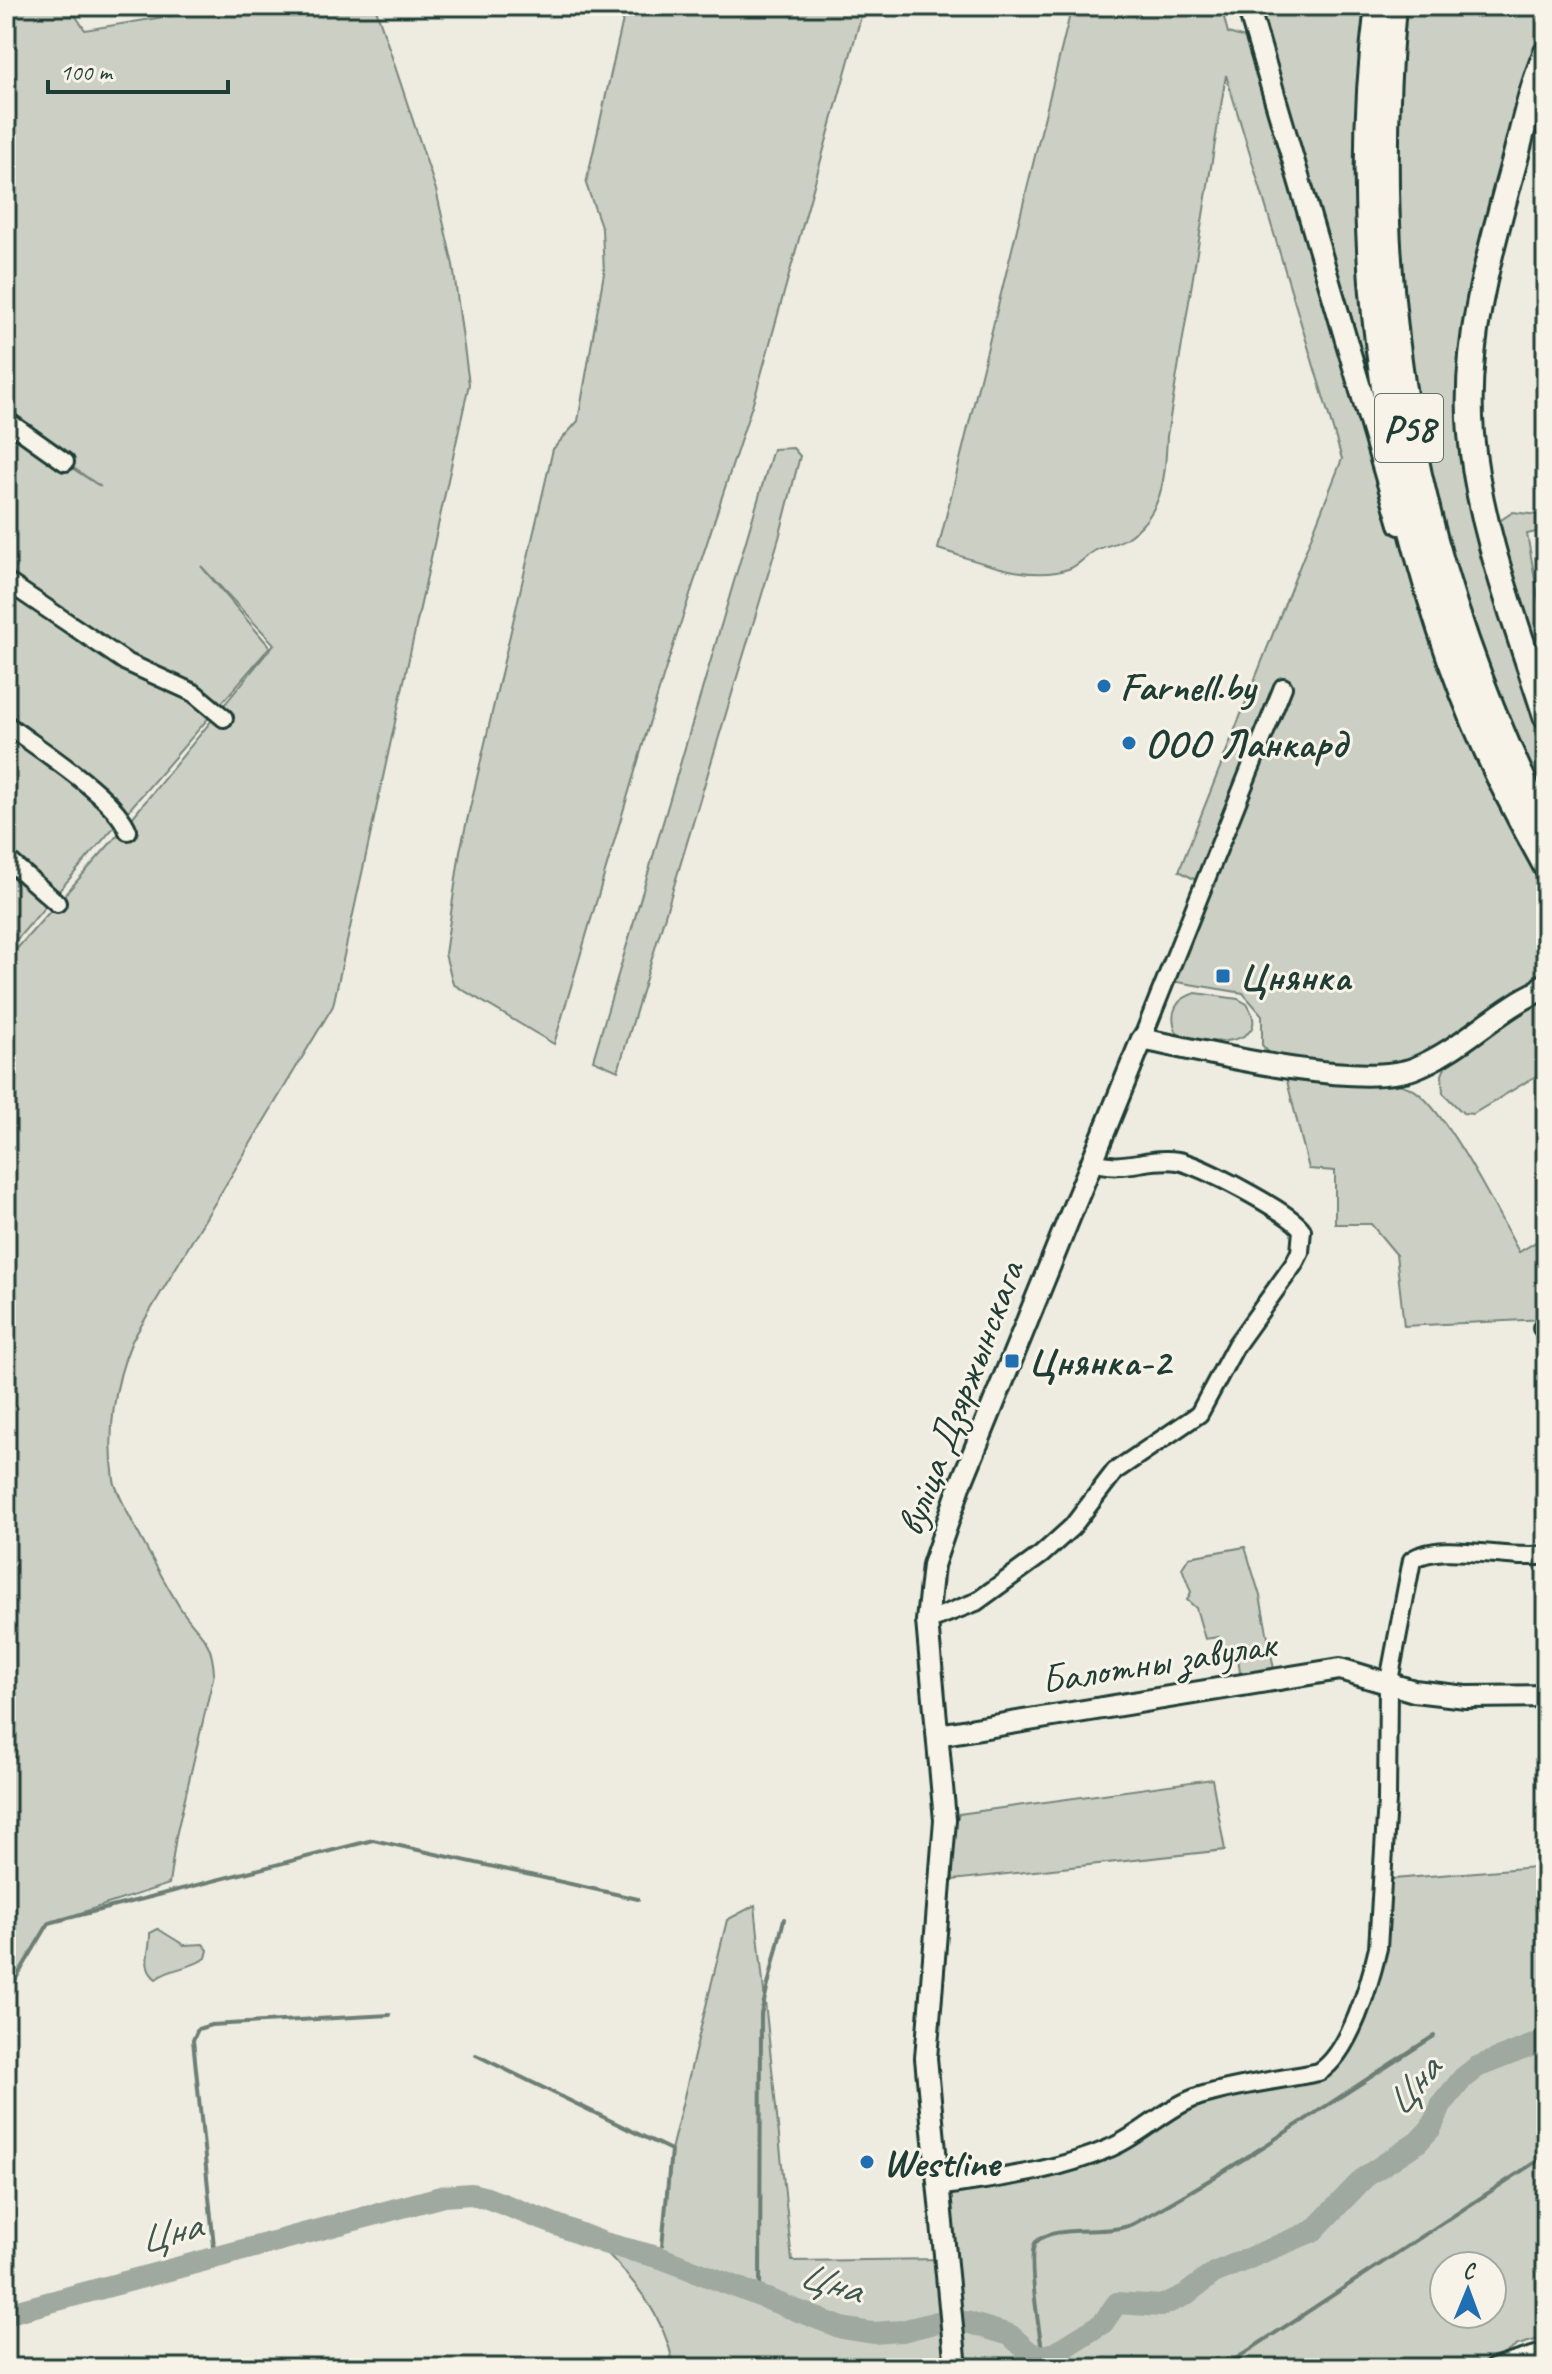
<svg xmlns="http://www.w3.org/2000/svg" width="1552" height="2374" font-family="Caveat,sans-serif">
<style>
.green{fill:#cccfc4;stroke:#76867c;stroke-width:2;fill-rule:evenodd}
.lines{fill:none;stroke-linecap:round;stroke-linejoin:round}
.stream{stroke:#6c7e74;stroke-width:4}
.river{stroke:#9fa99f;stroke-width:22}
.minor-casing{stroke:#1f3d34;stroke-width:22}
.major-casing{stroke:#1f3d34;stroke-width:26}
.highway-casing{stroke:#1f3d34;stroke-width:30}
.minor{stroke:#f7f3e8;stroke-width:16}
.major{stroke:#f7f3e8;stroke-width:20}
.highway{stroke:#f7f3e8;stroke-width:24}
.poi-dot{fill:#1f6fb2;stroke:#f7f3e8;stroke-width:3}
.labels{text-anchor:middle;stroke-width:6;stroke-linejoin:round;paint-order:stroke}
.shield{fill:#f7f3e8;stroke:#60746a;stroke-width:2}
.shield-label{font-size:38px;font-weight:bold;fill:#1f3d34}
.poi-label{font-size:40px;font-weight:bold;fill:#1f3d34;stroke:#f7f3e8;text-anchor:start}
.street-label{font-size:40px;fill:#1f3d34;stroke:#f7f3e8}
.water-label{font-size:42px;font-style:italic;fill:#3f584f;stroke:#f7f3e8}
</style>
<rect width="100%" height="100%" fill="#eeece1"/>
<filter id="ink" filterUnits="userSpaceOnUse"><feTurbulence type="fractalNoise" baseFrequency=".0125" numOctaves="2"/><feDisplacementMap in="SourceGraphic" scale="16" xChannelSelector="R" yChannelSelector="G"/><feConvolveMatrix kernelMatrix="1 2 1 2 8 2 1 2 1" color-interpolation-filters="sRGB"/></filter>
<g filter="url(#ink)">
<g class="green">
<path d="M6 6H69L85 30 230 6H375L436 190 453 265 469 384 333 1006 132 1341C114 1383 107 1434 114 1480 117 1498 167 1586 179 1606 198 1636 212 1635 214 1674L176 1836 169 1884 49 1923 6 1995V961L123 829 274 644 201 566 270 647 6 952V425L101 487 6 421Z"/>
<polygon points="626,6 864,6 756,393 663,677 554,1044 453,984 445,954 460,851 553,449 578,421 604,273 602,229 586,184"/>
<path d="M1072 6H1221L1228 33 1245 38 1279 133 1437 657 1475 758 1516 842 1546 881V1070L1473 1114 1463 1113 1443 1093 1442 1075 1447 1062 1537 991 1413 1058 1388 1065 1367 1067 1274 1058 1262 1045V1015L1243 993 1165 980 1205 885 1179 871 1342 459 1226 75 1167 436C1165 477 1164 514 1125 539 1116 544 1105 546 1096 550 1087 555 1080 564 1071 568 1030 584 976 560 938 549Z"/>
<path d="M1254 6H1366C1347 152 1360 296 1383 440Z"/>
<polygon points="1404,6 1546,6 1546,30 1515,109 1459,375 1532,708 1546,744 1546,801 1479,659 1412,412 1395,214 1397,75"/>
<polygon points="793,448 800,456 779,538 618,1071 593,1060 773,449"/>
<polygon points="1513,512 1546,516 1546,530 1527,534 1539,601 1546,619 1546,697 1498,528 1501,520"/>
<path d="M1196 993 1238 999 1247 1004C1276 1049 1198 1046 1177 1033 1168 1013 1176 998 1196 993Z"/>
<path d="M1286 1077C1317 1080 1384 1076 1410 1088 1443 1102 1499 1216 1519 1252L1546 1236V1319L1404 1326 1396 1254 1371 1224H1335V1171L1309 1169Z"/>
<polygon points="1245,1547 1260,1596 1274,1669 1270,1675 1241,1679 1237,1650 1221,1650 1219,1637 1205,1639 1196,1608 1187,1600 1191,1592 1182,1568 1189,1557"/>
<polygon points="1212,1779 1225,1850 953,1880 951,1841 959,1814"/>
<path d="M1546 1866V2337L1518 2345 1482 2368H674C665 2315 632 2277 595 2241L661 2258 671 2150 727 1920 755 1905 792 2261 943 2259 938 2187 1093 2154 1157 2117 1330 2065 1373 1971 1382 1880ZM1444 2266H1492V2314H1444Z"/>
<path d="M158 1929 184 1945 203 1944 208 1950 206 1958C190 1969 172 1967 156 1979 140 1967 151 1950 150 1933Z"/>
</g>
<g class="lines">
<g class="stream">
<polyline points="6,1995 49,1923 373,1840 638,1899"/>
<polyline points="476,2055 671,2150 661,2258"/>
<polyline points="215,2256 193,2040 198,2029 211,2025 390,2015"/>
<polyline points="760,2296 761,2014 784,1919"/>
<path d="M1045 2368C1042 2349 1025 2253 1036 2242 1054 2223 1110 2237 1135 2223 1238 2167 1335 2099 1434 2036"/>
<polyline points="1222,2368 1546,2155"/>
</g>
<polyline class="river" points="6,2314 444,2196 471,2194 487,2198 604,2243 661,2258 842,2328 873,2333 902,2331 938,2322 966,2322 1010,2335 1030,2353 1043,2356 1055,2353 1103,2323 1117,2303 1161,2306 1185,2295 1214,2273 1313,2231 1365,2177 1418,2142 1431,2128 1442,2104 1463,2078 1477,2067 1546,2040"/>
<defs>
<g id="minor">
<polyline points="6,420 65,462"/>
<polyline points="6,581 126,662 194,693 224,718"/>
<path d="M6 724C37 748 116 797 128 831"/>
<polyline points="6,858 57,903"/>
<polyline points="1142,1039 1283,687"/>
<polyline points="1546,1324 1542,1328 1546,1333"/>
<path d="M927 1621 976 1602 1041 1555 1072 1527 1115 1471 1199 1414 1236 1345 1294 1264 1300 1252 1302 1230C1292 1213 1198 1164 1178 1161 1148 1156 1122 1173 1092 1161"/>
<path d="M938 2187C996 2178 1056 2172 1110 2148 1142 2135 1166 2107 1200 2096 1238 2084 1280 2080 1319 2072 1350 2053 1370 1983 1378 1948L1387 1800 1388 1686 1412 1560C1440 1540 1506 1561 1546 1555"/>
<polyline points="1493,2368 1546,2352"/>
</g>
<g id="major">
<polyline points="1248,6 1400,524"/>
<polyline points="938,1735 1340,1669 1414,1691 1466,1697 1546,1696"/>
<path d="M956 2368 926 2058 945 1820 927 1621 933 1565 960 1486 1142 1039C1204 1052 1359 1090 1415 1068 1463 1049 1499 1007 1546 988"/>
</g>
<g id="highway">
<path d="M1378 6C1347 247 1388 531 1488 753 1505 792 1526 829 1546 866"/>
<path d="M1393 6C1366 300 1413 563 1546 828"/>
<path d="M1546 54C1532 87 1524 124 1515 159 1491 247 1463 342 1471 434 1479 529 1517 625 1546 716"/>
<polyline points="1543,988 1546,986"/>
</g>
</defs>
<use href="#minor" class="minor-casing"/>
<use href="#major" class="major-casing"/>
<use href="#highway" class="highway-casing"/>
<use href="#minor" class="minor"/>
<use href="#major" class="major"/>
<use href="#highway" class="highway"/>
</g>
</g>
<g class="poi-dot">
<circle cx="1104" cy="686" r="8"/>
<circle cx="1129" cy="743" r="8"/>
<rect x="1215" y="968" width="16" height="16" rx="4"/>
<rect x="1004" y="1353" width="16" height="16" rx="4"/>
<circle cx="867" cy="2162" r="8"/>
</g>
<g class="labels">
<rect class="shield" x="1375" y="394" width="68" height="68" rx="6"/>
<g class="shield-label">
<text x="1409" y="441">Р58</text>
</g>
<g class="poi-label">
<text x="1120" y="700">Farnell.by</text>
<text x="1145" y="757">ООО Ланкард</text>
<text x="1239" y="990">Цнянка</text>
<text x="1028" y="1375">Цнянка-2</text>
<text x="883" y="2176">Westline</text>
</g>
<g class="street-label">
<text transform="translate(959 1398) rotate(-69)" y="14">вуліца Дзяржынскага</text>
<text transform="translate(1158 1661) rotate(-9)" y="14">Балотны завулак</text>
</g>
<g class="water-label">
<text transform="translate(1411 2085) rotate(-50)" y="15">Цна</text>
<text transform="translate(169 2231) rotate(-15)" y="15">Цна</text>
<text transform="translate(831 2280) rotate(17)" y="15">Цна</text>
</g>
</g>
<rect width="1552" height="2374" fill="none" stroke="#f7f3e8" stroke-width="32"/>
<rect x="16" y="16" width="1520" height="2342" fill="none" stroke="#1f3d34" stroke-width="3" filter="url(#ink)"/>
<g transform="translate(1468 2290) rotate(1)"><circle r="38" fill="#f7f3e8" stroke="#a1aaa0" stroke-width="2"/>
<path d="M0-6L14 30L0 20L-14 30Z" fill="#1f6fb2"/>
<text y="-12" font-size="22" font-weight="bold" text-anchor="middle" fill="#1f3d34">С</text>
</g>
<path d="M48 80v12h180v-12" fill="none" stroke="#1f3d34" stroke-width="4"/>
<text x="60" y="80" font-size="24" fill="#1f3d34" stroke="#f7f3e8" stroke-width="6" paint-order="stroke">100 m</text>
</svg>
